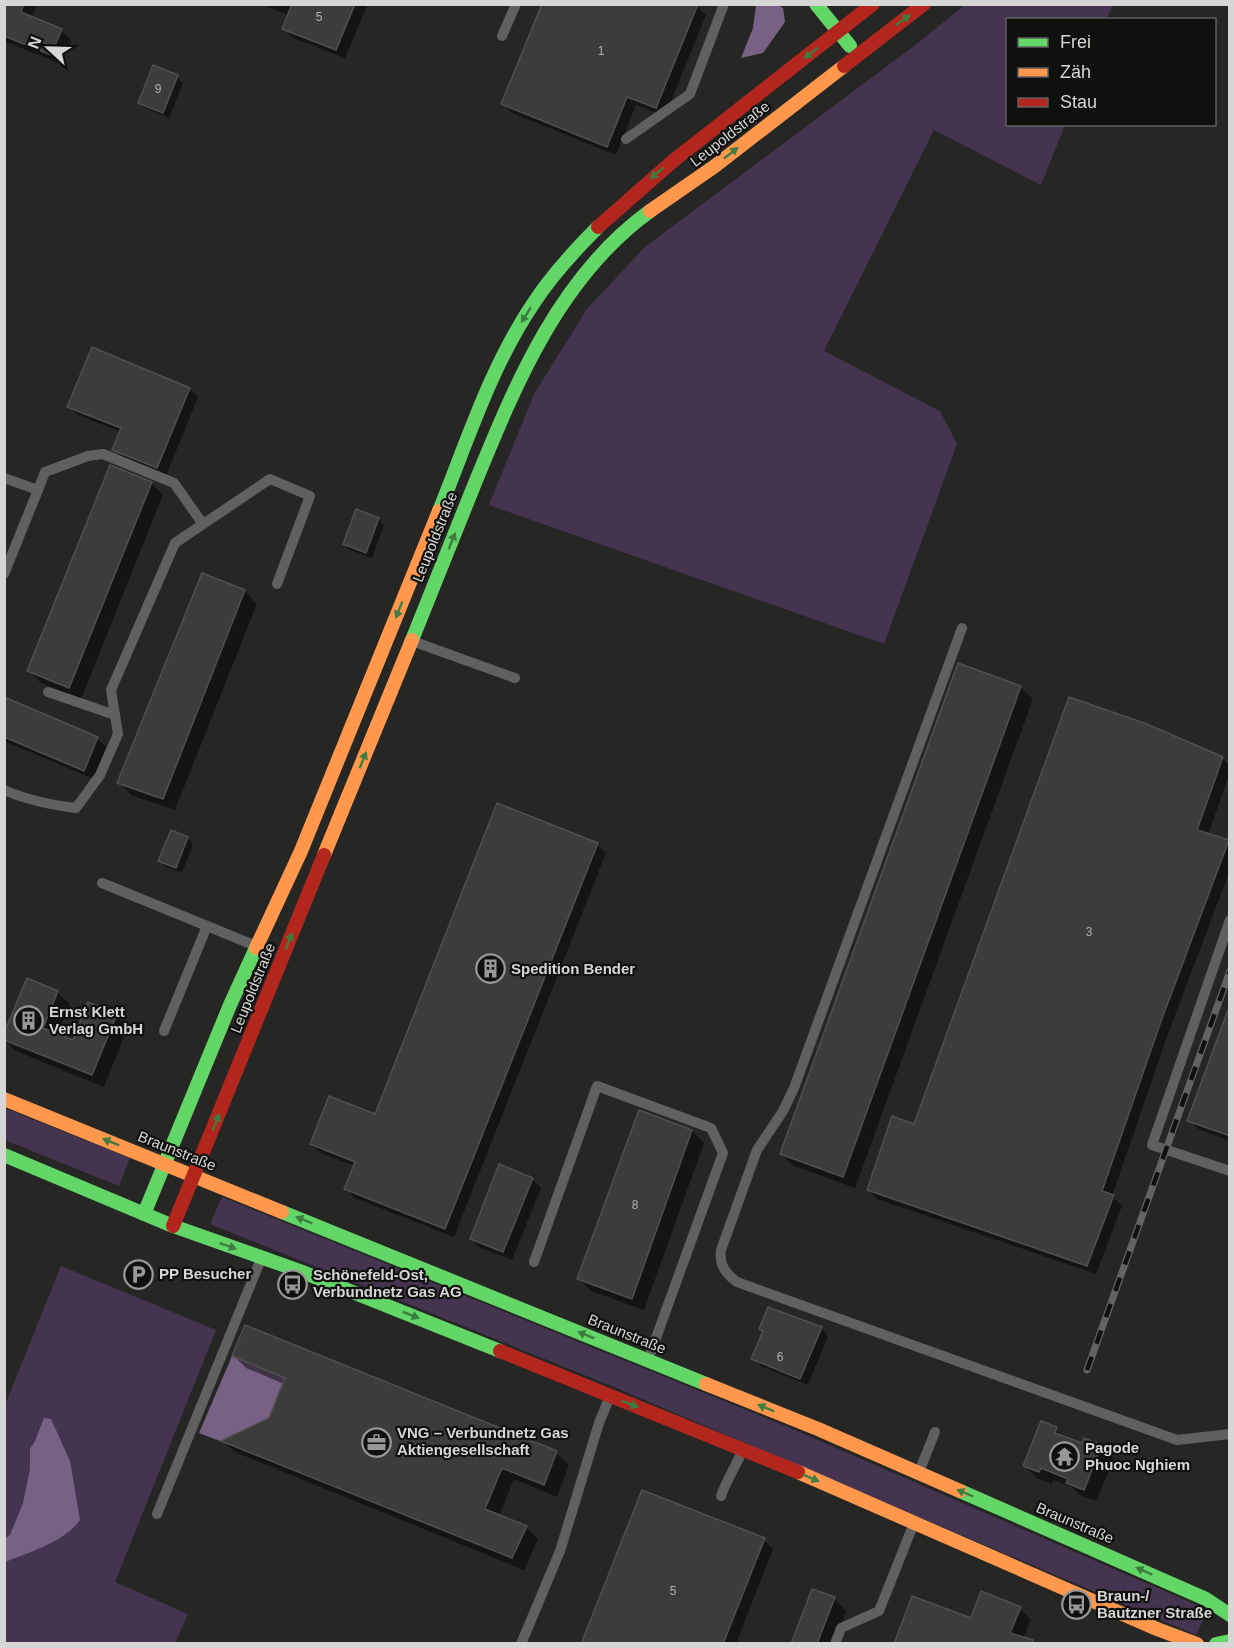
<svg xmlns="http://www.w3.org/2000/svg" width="1234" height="1648" font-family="Helvetica,sans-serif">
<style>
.green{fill:#443450}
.water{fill:#776285}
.shadow{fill:#0007}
.building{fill:#3c3d3b;stroke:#4f504e;stroke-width:1.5}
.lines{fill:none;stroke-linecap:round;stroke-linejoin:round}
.lane{stroke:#606060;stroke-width:10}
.fast{stroke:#63d668;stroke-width:14}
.slow{stroke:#ff974d;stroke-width:14}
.jam{stroke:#b3261e;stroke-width:14}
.rail-casing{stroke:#636363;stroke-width:7}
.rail{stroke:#10100f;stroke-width:4.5;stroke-dasharray:14;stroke-linecap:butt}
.oneway{fill:#3e7d40}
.labels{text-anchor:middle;stroke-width:4.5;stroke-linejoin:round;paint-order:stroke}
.number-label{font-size:12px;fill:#b0b0ae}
.street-label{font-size:15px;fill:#d6d7d4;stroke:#10100f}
.poi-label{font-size:15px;font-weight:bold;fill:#d6d7d4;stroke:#10100f;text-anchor:start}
</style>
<rect width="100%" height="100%" fill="#262725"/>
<g class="green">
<polygon points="966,4 1113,5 1107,19 1008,20 1008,124 1065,125 1041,185 934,130 824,351 940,411 957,444 884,644 489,505 534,394 587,309 645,247 918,43"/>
<polygon points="4,1108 130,1158 119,1186 5,1140"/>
<polygon points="222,1197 788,1427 1208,1610 1196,1635 614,1387 210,1224"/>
<polygon points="61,1266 216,1330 115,1582 188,1614 175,1643 5,1644 5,1405"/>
</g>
<g class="water">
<polygon points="756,5 778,5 783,8 785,22 763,53 741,58 753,28"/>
<polygon points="232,1356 285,1378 269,1418 220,1441 199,1433"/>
<path d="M44 1418 51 1419 70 1461 80 1520C64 1542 30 1552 5 1562V1538L10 1535 23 1503 30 1469V1449L35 1441Z"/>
</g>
<g class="shadow">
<polygon points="4,4 37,4 32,18 61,30 71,40 61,64 4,41"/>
<polygon points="261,4 368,4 345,58 293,38 284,29 289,16"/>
<polygon points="697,6 706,15 665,116 636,105 616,155 512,113 503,104"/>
<polygon points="177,77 183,83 169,118 145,108 140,103"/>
<polygon points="189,389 198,397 166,476 123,458 114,449 121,432 78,415 69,406"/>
<polygon points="151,483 163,495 81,699 41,683 29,671"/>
<polygon points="378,519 384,525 372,558 350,550 344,544"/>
<polygon points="203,575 245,591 257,604 175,810 131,795 119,782"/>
<polygon points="1020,687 1033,699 855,1188 794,1166 781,1154"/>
<polygon points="4,708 97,738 106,747 94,779 4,741"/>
<polygon points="1222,758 1230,766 1230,772 1208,835 1230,843 1230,870 1168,1034 1112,1196 1122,1206 1096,1274 877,1199 868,1190 915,1126"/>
<polygon points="188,838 193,844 182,873 166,867 160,861"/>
<polygon points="597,844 606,853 454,1237 355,1198 346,1189 355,1166 321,1153 312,1144 376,1115"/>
<polygon points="57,992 70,1004 57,1035 74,1042 116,1015 128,1027 104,1087 16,1051 4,1040"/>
<polygon points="1230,1010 1230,1141 1198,1129 1189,1120"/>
<polygon points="692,1131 704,1143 644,1310 591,1291 579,1279"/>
<polygon points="532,1179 541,1188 512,1260 480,1248 471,1239"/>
<polygon points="821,1328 828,1336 808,1385 761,1366 753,1358 764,1332 761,1329"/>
<polygon points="234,1356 556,1453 569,1465 557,1497 514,1479 499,1516 526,1527 538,1539 524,1570 235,1452 224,1441 270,1419 284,1384 246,1368"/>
<polygon points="1056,1429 1066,1439 1083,1445 1101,1446 1114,1459 1096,1501 1080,1495 1072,1487 1053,1480 1052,1484 1037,1478 1025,1466"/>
<polygon points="764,1540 773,1549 736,1644 582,1644"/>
<polygon points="834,1599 846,1611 834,1644 792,1644"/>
<polygon points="1020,1608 1031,1620 1021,1644 972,1620"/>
</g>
<g class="building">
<polygon points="4,4 24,4 21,12 62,29 51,55 4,36"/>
<polygon points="292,4 355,4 336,50 282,29"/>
<polygon points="542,4 698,4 656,108 627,97 607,147 501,104"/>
<polygon points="153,65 178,75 163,113 138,103"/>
<polygon points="92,347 190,388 157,468 112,450 121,428 67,407"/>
<polygon points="110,465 152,482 69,688 27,671"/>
<polygon points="356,509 379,518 366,553 343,544"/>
<polygon points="202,573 245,590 163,799 117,783"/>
<polygon points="958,663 1021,686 843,1177 780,1154"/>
<polygon points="4,697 98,737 84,771 4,737"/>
<polygon points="1069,697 1147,724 1223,757 1197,830 1229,840 1160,1024 1102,1191 1114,1195 1087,1266 867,1190 892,1116 914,1124"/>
<polygon points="497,803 598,843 445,1229 344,1189 355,1162 310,1144 329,1096 375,1114"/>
<polygon points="171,830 188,837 176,868 158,861"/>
<polygon points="27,978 58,991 43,1028 73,1040 88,1002 117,1014 92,1075 4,1040 4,1033"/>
<polygon points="1228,1010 1230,1010 1230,1136 1187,1121"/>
<polygon points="639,1110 692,1130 632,1299 577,1279"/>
<polygon points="499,1164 533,1178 503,1252 470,1239"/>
<polygon points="768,1307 822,1327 800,1379 751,1359 763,1331 759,1329"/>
<polygon points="245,1325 557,1451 544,1485 502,1468 485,1509 527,1526 512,1558 221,1441 269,1418 285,1378 232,1356"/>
<polygon points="1041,1421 1057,1427 1055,1433 1082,1443 1084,1438 1102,1445 1084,1490 1066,1483 1068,1479 1041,1468 1039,1472 1023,1466"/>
<polygon points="642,1490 765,1538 723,1644 581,1644"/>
<polygon points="812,1589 835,1597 817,1644 791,1644"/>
<polygon points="981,1591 1021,1607 1010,1633 1033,1640 1033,1644 894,1644 912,1596 971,1618"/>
</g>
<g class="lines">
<g class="lane">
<polyline points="502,36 516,4"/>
<polyline points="626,139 690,94 724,4"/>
<polyline points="4,478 38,490 4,574"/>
<polyline points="38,490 45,472 88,456 103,454 174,483 203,524"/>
<path d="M962 628 794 1088 783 1111 757 1150 721 1250C719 1265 725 1273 737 1282L1177 1440 1230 1434"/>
<polyline points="412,641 515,678"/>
<polyline points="48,692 115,715"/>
<path d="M4 790C27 800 51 805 76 808L100 775 118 734 111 690 175 543 270 479 310 496 277 584"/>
<polyline points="102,883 256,946"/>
<polyline points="1230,920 1152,1145 1230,1171"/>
<polyline points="164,1031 207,926"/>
<polyline points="534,1262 597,1086 711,1128 723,1153 648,1360"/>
<polyline points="919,1472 935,1432"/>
<path d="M721 1496C727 1479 736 1466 743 1449"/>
<polyline points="157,1514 261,1259"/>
<polyline points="521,1644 560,1551 599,1423 610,1396"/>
<polyline points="835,1644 841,1628 879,1611 914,1523"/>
</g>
<g class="fast">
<polyline points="816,4 850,46"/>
<path d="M439 511C467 442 491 366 533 304 551 276 574 251 598 227"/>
<path d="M412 640C433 588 454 535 475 483 516 383 559 277 650 211"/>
<polyline points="4,1155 173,1226 300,1271 500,1351"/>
<polyline points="282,1212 706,1384"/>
<polyline points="144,1214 230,1005 256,948"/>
<polyline points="960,1491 1206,1599 1230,1615"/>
<polyline points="1216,1644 1230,1641"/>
</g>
<g class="slow">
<polyline points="650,211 715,166 844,66"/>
<polyline points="324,855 412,640"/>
<polyline points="256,948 301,851 439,511"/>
<polyline points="4,1099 282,1212"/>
<polyline points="706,1384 818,1429 960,1491"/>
<polyline points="798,1472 1157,1629 1197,1644"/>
</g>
<g class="jam">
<polyline points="844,66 924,4"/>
<polyline points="598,227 673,161 873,4"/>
<polyline points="173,1226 324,855"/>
<polyline points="500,1351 798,1472"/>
</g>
<defs>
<polyline id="rail" points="1087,1370 1230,971"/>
</defs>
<use href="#rail" class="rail-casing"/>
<use href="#rail" class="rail"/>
</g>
<defs><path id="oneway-solid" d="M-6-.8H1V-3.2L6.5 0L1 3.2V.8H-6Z" transform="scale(1.5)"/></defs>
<g class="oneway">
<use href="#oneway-solid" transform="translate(903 20) rotate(-37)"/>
<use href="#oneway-solid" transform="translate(811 53) rotate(142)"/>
<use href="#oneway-solid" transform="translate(731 153) rotate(-38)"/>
<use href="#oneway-solid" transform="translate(657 173) rotate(141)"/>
<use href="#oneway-solid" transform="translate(526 315) rotate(122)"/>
<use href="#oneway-solid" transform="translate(452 541) rotate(-68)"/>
<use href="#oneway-solid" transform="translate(399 610) rotate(112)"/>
<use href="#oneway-solid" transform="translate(363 760) rotate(-68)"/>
<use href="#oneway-solid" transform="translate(289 941) rotate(-68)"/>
<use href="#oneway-solid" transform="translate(216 1122) rotate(-68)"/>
<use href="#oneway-solid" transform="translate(111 1142) rotate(-158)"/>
<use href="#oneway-solid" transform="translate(304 1220) rotate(-158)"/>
<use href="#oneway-solid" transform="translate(228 1246) rotate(19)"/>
<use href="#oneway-solid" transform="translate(411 1315) rotate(22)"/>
<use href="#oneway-solid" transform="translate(586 1335) rotate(-158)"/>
<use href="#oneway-solid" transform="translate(630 1404) rotate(22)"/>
<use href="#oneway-solid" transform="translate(766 1408) rotate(-158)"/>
<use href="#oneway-solid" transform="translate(811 1478) rotate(23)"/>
<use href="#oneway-solid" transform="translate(965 1493) rotate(-157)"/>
<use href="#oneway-solid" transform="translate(1144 1571) rotate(-156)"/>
</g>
<defs>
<symbol id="building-ring" viewBox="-11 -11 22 22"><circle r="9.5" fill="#10100f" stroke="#989997" stroke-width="1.5"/><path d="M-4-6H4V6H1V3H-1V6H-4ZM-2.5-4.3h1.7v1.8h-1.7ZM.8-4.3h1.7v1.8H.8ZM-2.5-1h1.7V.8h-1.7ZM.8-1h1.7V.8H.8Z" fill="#989997"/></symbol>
<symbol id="parking-ring" viewBox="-11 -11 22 22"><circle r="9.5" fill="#10100f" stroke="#989997" stroke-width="1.5"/><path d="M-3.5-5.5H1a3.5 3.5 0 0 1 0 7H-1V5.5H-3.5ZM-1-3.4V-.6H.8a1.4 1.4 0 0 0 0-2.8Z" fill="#989997"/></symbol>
<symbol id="bus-ring" viewBox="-11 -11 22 22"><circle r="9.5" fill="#10100f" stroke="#989997" stroke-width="1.5"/><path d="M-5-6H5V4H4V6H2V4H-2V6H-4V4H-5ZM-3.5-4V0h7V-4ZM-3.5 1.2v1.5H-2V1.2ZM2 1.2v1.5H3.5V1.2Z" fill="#989997"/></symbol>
<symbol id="office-ring" viewBox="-11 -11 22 22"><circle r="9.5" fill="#10100f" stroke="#989997" stroke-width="1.5"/><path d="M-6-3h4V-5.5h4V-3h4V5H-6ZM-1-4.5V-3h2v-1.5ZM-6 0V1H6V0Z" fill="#989997"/></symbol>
<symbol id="temple-ring" viewBox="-11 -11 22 22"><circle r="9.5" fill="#10100f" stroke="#989997" stroke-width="1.5"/><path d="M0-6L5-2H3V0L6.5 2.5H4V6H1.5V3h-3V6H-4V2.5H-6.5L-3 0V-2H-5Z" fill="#989997"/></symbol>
</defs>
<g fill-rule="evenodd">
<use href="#building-ring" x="474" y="952" width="33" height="33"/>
<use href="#building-ring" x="12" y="1004" width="33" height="33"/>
<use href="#parking-ring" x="122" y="1258" width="33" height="33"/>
<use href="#bus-ring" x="276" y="1268" width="33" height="33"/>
<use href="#office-ring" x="360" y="1426" width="33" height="33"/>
<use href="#temple-ring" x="1048" y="1440" width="33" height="33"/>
<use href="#bus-ring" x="1060" y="1588" width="33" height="33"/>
</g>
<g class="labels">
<g class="number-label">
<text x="319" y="21">5</text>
<text x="601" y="55">1</text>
<text x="158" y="93">9</text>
<text x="1089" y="936">3</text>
<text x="635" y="1209">8</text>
<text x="780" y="1361">6</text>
<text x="673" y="1595">5</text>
</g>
<g class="street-label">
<text transform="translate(730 134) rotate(-38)" y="5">Leupoldstraße</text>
<text transform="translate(435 537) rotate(-68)" y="5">Leupoldstraße</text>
<text transform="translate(253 988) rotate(-68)" y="5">Leupoldstraße</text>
<text transform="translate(177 1151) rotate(22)" y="5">Braunstraße</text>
<text transform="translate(627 1334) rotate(22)" y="5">Braunstraße</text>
<text transform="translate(1075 1523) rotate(23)" y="5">Braunstraße</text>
</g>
<g class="poi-label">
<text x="511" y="974">Spedition Bender</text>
<text x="49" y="1017">Ernst Klett<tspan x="49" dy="17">Verlag GmbH</tspan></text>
<text x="159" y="1279">PP Besucher</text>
<text x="313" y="1280">Schönefeld-Ost,<tspan x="313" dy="17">Verbundnetz Gas AG</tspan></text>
<text x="397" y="1438">VNG – Verbundnetz Gas<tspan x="397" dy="17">Aktiengesellschaft</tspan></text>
<text x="1085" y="1453">Pagode<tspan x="1085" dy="17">Phuoc Nghiem</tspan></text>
<text x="1097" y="1601">Braun-/<tspan x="1097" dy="17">Bautzner Straße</tspan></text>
</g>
</g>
<rect width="1234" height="1648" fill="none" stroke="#d6d7d4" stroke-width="12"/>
<rect x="1006" y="18" width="210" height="108" fill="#10100f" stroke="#5f605e" stroke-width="1.5"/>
<rect x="1018" y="38" width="30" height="9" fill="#63d668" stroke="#5f605e" stroke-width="1.5"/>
<text x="1060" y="48" font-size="18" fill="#d6d7d4">Frei</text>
<rect x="1018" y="68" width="30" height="9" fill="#ff974d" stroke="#5f605e" stroke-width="1.5"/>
<text x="1060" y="78" font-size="18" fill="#d6d7d4">Zäh</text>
<rect x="1018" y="98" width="30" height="9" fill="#b3261e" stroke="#5f605e" stroke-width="1.5"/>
<text x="1060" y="108" font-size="18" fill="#d6d7d4">Stau</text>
<g transform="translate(48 48) rotate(292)" stroke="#10100f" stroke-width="4.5" paint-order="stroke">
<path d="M0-4.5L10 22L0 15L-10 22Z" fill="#d6d7d4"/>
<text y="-9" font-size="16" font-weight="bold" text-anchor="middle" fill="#d6d7d4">N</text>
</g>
</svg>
